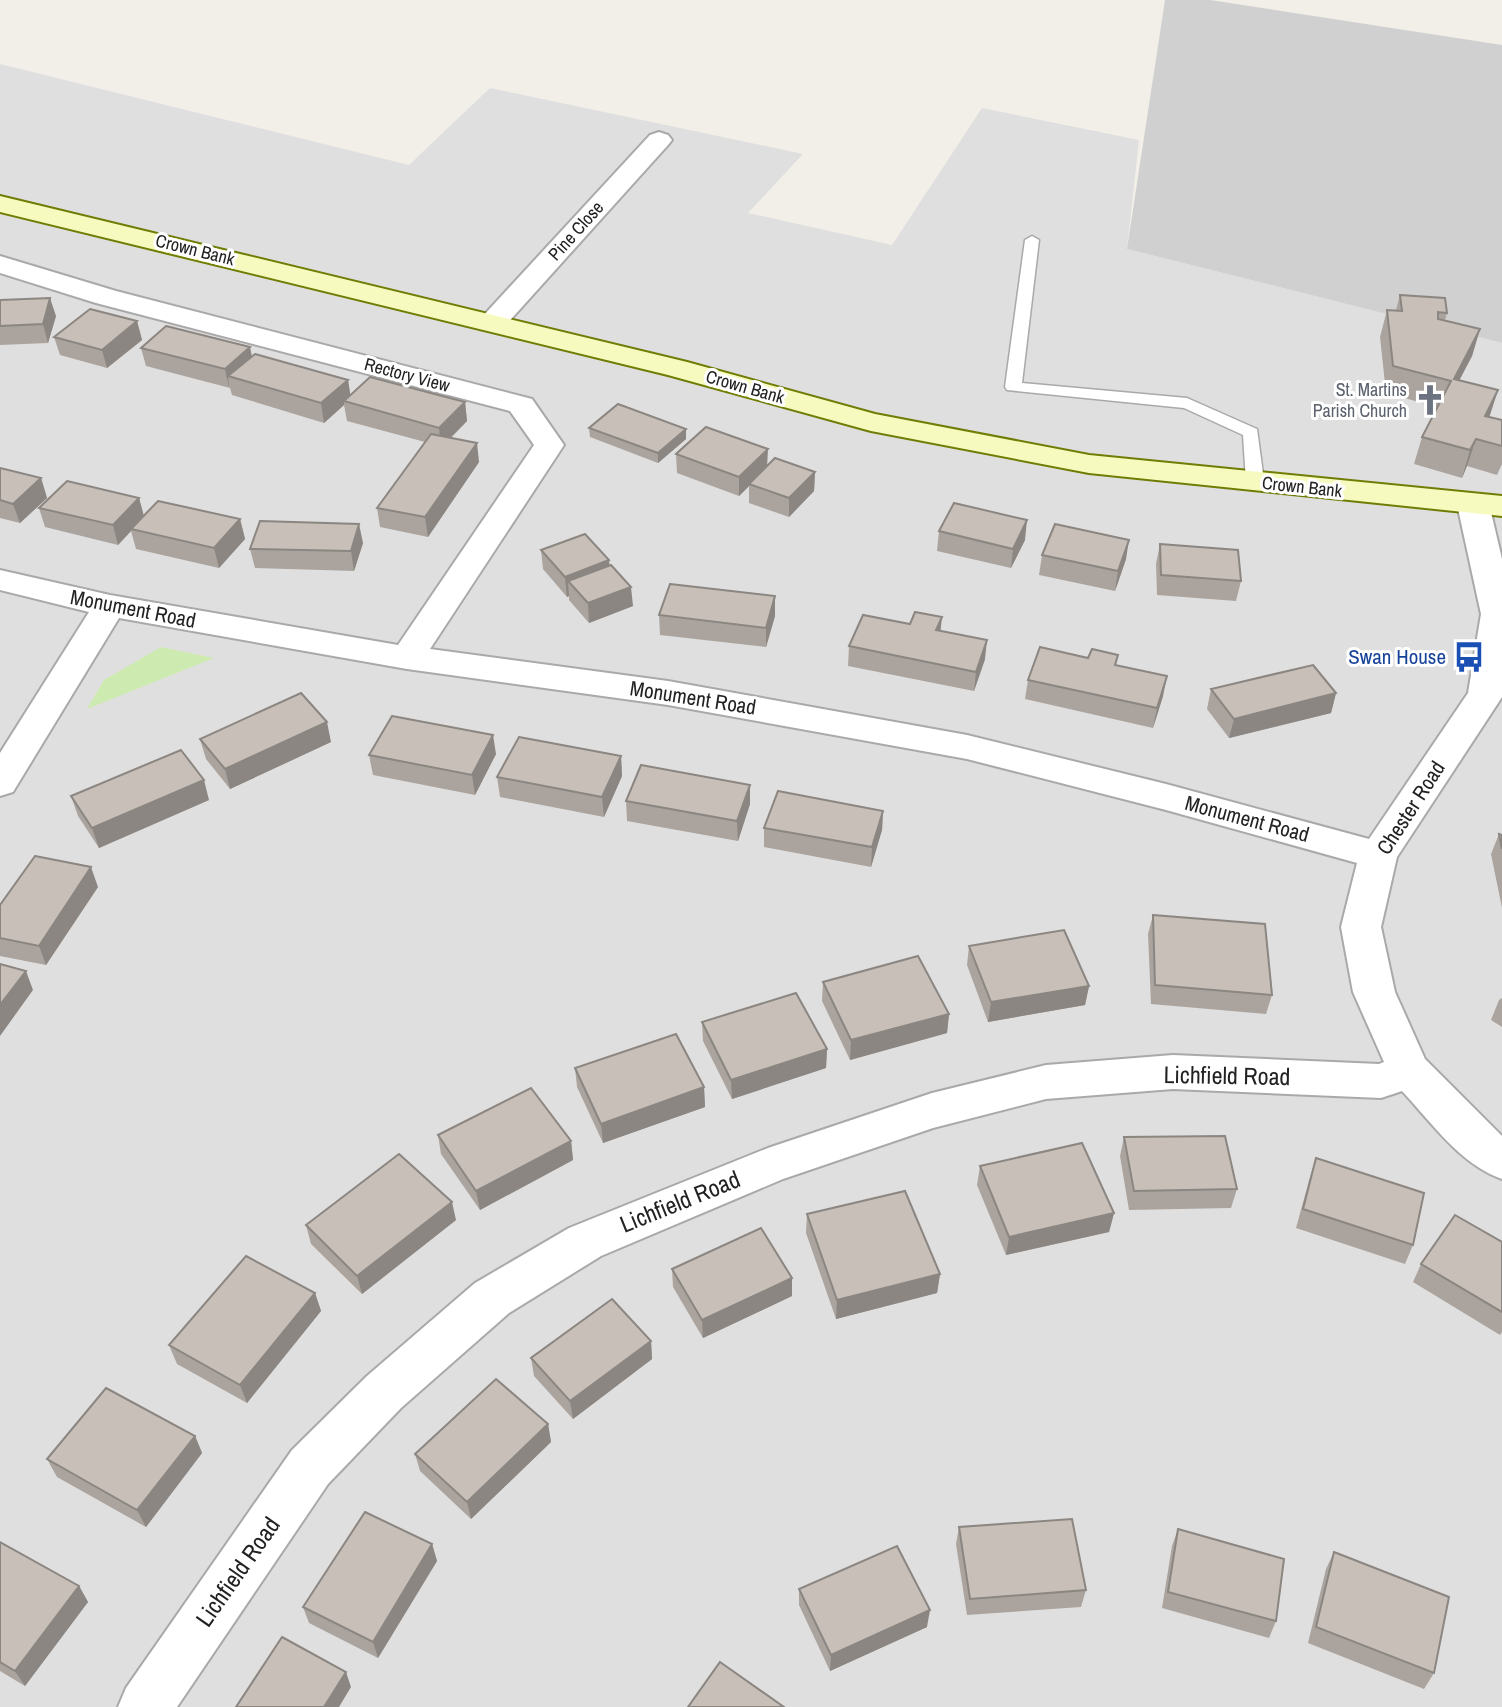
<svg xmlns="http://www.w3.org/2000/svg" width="1502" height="1707" font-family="'Archivo Narrow',sans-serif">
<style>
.residential{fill:#e0dfdf}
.religious{fill:#d0d0d0}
.grass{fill:#cdebb0}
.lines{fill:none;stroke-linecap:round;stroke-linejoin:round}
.lane-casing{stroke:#a9a9a9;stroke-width:3}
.street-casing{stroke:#a9a9a9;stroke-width:4}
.secondary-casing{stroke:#707d05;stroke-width:4}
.lane{fill:#fff;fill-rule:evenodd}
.street{fill:#fff;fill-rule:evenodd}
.secondary{fill:#f7fabf;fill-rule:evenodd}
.wall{fill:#aba49e}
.shaded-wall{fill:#8b8681}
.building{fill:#c7bfb8;stroke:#8b8681;stroke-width:2}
.labels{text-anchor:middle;stroke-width:6;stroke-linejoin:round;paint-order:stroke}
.far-street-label{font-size:18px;fill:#222;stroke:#fff}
.far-worship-label{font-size:18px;fill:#5b616d;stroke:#fff;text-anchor:end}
.street-label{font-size:21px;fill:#222;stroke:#fff}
.transit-label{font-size:21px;fill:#164399;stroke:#fff;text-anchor:end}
.near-street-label{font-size:24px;fill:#222;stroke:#fff}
</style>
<rect width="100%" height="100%" fill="#f2efe9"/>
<polygon class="residential" points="0,64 409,165 490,88 803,154 748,213 892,245 982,108 1139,140 1127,249 1502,343 1502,1707 0,1707"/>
<polygon class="religious" points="1165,0 1210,0 1502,45 1502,343 1127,249"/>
<polygon class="grass" points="161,647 214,658 87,709 104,680"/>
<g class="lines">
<defs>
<polygon id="lane" points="1032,236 1039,240 1022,383 1187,398 1257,429 1264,481 1261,485 1249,485 1246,481 1243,435 1184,408 1007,390 1005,387 1025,240"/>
<g id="street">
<polygon points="659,132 668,135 672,140 668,145 503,328 493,331 483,328 479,322 483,316 650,135"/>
<path d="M0 256 116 291 532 399 564 445 430 649 668 681 967 735 1166 784 1369 839 1468 693 1481 614 1457 504 1462 497 1473 494 1484 497 1489 504 1502 559V697L1397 857 1381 927 1395 992 1425 1059 1502 1136V1179C1461 1165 1431 1122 1402 1091L1381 1098 1173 1089 1046 1099 933 1128 783 1179 601 1256 509 1313 401 1408 328 1484 177 1707H118L126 1688 292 1450 367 1376 475 1283 569 1228 768 1148 932 1093 1046 1065 1173 1055 1379 1064 1384 1062 1353 992 1341 927 1357 863 1166 810 967 759 668 705 407 669 119 618 13 792 0 796V753L89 612 0 590V570L110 595 398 645 534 445 510 411 96 303 0 273Z"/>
</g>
<polygon id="secondary" points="0,196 687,362 875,414 1089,455 1502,496 1502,516 1089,473 871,431 668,375 0,212"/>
</defs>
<use href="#lane" class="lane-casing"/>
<use href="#street" class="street-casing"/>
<use href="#secondary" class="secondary-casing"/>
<use href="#lane" class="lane"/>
<use href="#street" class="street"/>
<use href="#secondary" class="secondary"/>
</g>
<g class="wall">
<polygon points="1400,295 1447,313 1445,320 1480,329 1472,356 1459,380 1498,390 1489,417 1502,420 1502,464 1497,475 1467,466 1462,478 1414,464 1422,437 1437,407 1386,393 1380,337 1387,310 1396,310"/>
<polygon points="0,300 56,316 48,343 0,345"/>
<polygon points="137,321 142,340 107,368 60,355 54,337"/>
<polygon points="141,348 252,357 348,380 350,395 465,402 467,421 451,438 479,462 428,537 380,527 377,508 425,442 347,421 344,405 324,423 232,395 230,388 146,366"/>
<polygon points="589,428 686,429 686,439 658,463 590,437"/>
<polygon points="676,454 815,472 814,491 789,517 749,503 749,486 739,496 677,473"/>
<polygon points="0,468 41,478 47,498 20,523 0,518"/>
<polygon points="139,498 144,516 240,519 245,539 219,568 136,549 131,531 118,545 45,527 39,508"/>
<polygon points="939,531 1025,540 1011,568 937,551"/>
<polygon points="363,543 354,571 255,568 250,549"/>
<polygon points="1160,544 1241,581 1236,601 1157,595 1156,564"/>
<polygon points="541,550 610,565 633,606 589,623 569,600 569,596 567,597 543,569"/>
<polygon points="1042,555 1126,559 1115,591 1039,575"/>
<polygon points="659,615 775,616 766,647 660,635"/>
<polygon points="941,631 985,659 974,691 848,666 849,646"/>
<polygon points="1118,655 1116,665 1163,696 1153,728 1025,699 1028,680 1088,658"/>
<polygon points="1211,689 1336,693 1331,713 1229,738 1207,709"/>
<polygon points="200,739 331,742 230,789 206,759"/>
<polygon points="496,754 475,795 373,775 369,755"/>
<polygon points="621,756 622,776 604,817 500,797 497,777"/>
<polygon points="71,796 209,800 99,848 78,816"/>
<polygon points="626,801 750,804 738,841 627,821"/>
<polygon points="883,811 882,830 871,867 764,847 764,828"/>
<polygon points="1499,834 1502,835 1502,908 1491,854"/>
<polygon points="98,887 46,965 0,956 0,905"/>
<polygon points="1153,915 1272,995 1266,1014 1151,1004 1148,934"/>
<polygon points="969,946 1089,986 1085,1005 988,1022 967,965"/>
<polygon points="823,982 949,1014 947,1033 850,1060 822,1001"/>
<polygon points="1502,998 1502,1027 1491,1020 1499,1000"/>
<polygon points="702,1022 827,1049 826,1068 732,1099 703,1041"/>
<polygon points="575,1068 704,1087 705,1107 603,1143 577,1087"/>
<polygon points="438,1135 571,1141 573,1160 480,1210 441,1154"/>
<polygon points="1124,1137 1237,1189 1231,1208 1129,1210 1120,1156"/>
<polygon points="1316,1158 1413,1245 1405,1264 1296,1228 1310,1177"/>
<polygon points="980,1166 1114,1213 1109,1232 1006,1255 977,1185"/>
<polygon points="807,1214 940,1274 937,1293 836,1319 806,1233"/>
<polygon points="456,1220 362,1294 311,1244 306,1225"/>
<polygon points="1502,1242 1502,1332 1500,1335 1413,1282 1421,1264"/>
<polygon points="672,1269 792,1278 792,1296 703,1338 673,1287"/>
<polygon points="315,1293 321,1311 247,1403 177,1364 169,1345"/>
<polygon points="651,1341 652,1359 573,1419 534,1376 531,1358"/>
<polygon points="548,1424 551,1442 471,1519 420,1471 415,1454"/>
<polygon points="195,1436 202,1453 146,1527 57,1477 47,1459"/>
<polygon points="959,1527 1086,1590 1081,1607 967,1615 956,1544"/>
<polygon points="1178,1529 1276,1621 1269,1638 1162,1608 1172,1546"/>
<polygon points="0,1542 79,1586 88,1602 25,1686 0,1671"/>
<polygon points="432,1544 437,1561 378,1658 309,1623 303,1607"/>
<polygon points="1334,1552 1434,1673 1424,1689 1308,1643 1326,1569"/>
<polygon points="799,1589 927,1627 830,1671 799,1605"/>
</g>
<g class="shaded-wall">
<polygon points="50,298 56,316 48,343 43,324"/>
<polygon points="137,321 142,340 107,368 102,350"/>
<polygon points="1480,329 1472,356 1446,406 1454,379"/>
<polygon points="250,347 254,366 228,376 229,388 225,369"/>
<polygon points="348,380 351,399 344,401 344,405 324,423 321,403"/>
<polygon points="1498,390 1489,418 1485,416"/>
<polygon points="465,402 467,421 441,447 439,428"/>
<polygon points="686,429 686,439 658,463 658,453"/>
<polygon points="1476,439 1467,466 1462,478 1470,450"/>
<polygon points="477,443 479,462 428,537 425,517"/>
<polygon points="768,449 767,468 749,484 749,486 739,496 739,477"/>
<polygon points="815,472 814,491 789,517 789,498"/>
<polygon points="41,478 47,498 20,523 13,504"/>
<polygon points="139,498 144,517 131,529 131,531 118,545 113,525"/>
<polygon points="240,519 245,539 219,568 214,548"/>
<polygon points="1027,520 1025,540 1011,568 1013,549"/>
<polygon points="359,524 363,543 354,571 351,551"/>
<polygon points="1129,540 1126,559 1115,591 1118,571"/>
<polygon points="609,560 611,580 568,581 569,596 567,597 565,577"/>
<polygon points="631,587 633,606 589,623 588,603"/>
<polygon points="775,596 775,616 766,647 766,628"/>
<polygon points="942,617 940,636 936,630"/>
<polygon points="987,640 985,659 974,691 976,672"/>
<polygon points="1167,676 1163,696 1153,728 1157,708"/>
<polygon points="1336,693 1331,713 1229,738 1234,719"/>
<polygon points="327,722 331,742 230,789 225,769"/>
<polygon points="493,735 496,754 475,795 472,775"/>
<polygon points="621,756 622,776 604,817 602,797"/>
<polygon points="204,780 209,800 99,848 92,828"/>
<polygon points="750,785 750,804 738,841 737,821"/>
<polygon points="883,811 882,830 871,867 872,847"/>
<polygon points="91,867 98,887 46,965 39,946"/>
<polygon points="26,971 33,990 0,1036 0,1005"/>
<polygon points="1089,986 1085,1005 988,1022 991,1002"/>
<polygon points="949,1014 947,1033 850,1060 851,1040"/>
<polygon points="827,1049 826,1068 732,1099 731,1080"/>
<polygon points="704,1087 705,1107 603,1143 601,1124"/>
<polygon points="571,1141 573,1160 480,1210 476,1191"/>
<polygon points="452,1202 456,1220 362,1294 357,1276"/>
<polygon points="1114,1213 1109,1232 1006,1255 1009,1237"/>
<polygon points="940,1274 937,1293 836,1319 837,1300"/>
<polygon points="792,1278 792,1296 703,1338 702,1320"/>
<polygon points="315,1293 321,1311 247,1403 240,1385"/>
<polygon points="651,1341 652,1359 573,1419 570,1401"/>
<polygon points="548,1424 551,1442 471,1519 467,1502"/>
<polygon points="195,1436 202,1453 146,1527 137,1510"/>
<polygon points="432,1544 437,1561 378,1658 373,1642"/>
<polygon points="79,1586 88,1602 25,1686 15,1671"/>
<polygon points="930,1610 927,1627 830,1671 831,1655"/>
<polygon points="346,1672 351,1687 339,1707 324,1707"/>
</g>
<g class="building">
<polygon points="1400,295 1445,298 1447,313 1438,312 1438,319 1480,329 1454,379 1498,390 1485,416 1502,420 1502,446 1476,439 1470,450 1422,437 1451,381 1393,366 1387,310 1402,311"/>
<polygon points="50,298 43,324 0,326 0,300"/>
<polygon points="90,309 137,321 102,350 54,337"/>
<polygon points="166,326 250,347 225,369 141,348"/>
<polygon points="255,354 348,380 321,403 228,376"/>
<polygon points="370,377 465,402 439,428 344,401"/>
<polygon points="618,404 686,429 658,453 589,428"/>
<polygon points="706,427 768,449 739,477 676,454"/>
<polygon points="431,434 477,443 425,517 377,508"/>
<polygon points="775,458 815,472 789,498 749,484"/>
<polygon points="0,468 41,478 13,504 0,500"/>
<polygon points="67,481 139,498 113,525 39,508"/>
<polygon points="158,501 240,519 214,548 131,529"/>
<polygon points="954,503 1027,520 1013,549 939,531"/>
<polygon points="260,521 359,524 351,551 250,549"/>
<polygon points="1055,524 1129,540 1118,571 1042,555"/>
<polygon points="585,534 609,560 565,577 541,550"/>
<polygon points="1160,544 1238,550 1241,581 1161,575"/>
<polygon points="611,565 631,587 588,603 568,581"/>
<polygon points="670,584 775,596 766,628 659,615"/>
<polygon points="915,612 942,617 936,630 987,640 976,672 849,646 863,615 910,624"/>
<polygon points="1040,647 1088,658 1092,649 1118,655 1115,665 1167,676 1157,708 1028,680"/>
<polygon points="1313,665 1336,693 1234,719 1211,689"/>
<polygon points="301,693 327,722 225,769 200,739"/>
<polygon points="392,716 493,735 472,775 369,755"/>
<polygon points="519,737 621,756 602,797 497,777"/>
<polygon points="181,750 204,780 92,828 71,796"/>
<polygon points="641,765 750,785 737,821 626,801"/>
<polygon points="778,791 883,811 872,847 764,828"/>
<polygon points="1499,834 1502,835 1502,849"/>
<polygon points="35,856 91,867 39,946 0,938 0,905"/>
<polygon points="1153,915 1265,924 1272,995 1155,985"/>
<polygon points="1064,930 1089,986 991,1002 969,946"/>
<polygon points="918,956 949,1014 851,1040 823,982"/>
<polygon points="0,964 26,971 0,1005"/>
<polygon points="796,993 827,1049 731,1080 702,1022"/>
<polygon points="676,1034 704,1087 601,1124 575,1068"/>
<polygon points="531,1088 571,1141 476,1191 438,1135"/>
<polygon points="1225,1136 1237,1189 1134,1191 1124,1137"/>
<polygon points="1082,1143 1114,1213 1009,1237 980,1166"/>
<polygon points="399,1154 452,1202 357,1276 306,1225"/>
<polygon points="1316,1158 1424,1193 1413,1245 1303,1209"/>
<polygon points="905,1191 940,1274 837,1300 807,1214"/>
<polygon points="1455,1215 1502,1242 1502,1312 1421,1264"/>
<polygon points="761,1228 792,1278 702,1320 672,1269"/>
<polygon points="246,1256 315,1293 240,1385 169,1345"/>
<polygon points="612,1299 651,1341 570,1401 531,1358"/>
<polygon points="496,1379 548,1424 467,1502 415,1454"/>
<polygon points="106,1388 195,1436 137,1510 47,1459"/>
<polygon points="365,1512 432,1544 373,1642 303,1607"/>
<polygon points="1072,1519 1086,1590 970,1599 959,1527"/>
<polygon points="1178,1529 1284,1559 1276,1621 1168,1592"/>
<polygon points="0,1542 79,1586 15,1671 0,1662"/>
<polygon points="897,1546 930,1610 831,1655 799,1589"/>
<polygon points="1334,1552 1449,1597 1434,1673 1316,1627"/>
<polygon points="282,1637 346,1672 324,1707 236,1707"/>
<polygon points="720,1662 784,1707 688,1707"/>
</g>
<defs>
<symbol id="church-bare" viewBox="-9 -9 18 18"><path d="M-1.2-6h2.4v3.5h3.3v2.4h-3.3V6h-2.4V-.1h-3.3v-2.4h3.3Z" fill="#6b7280" stroke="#fff" stroke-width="2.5" paint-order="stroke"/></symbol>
<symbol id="bus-bare" viewBox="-9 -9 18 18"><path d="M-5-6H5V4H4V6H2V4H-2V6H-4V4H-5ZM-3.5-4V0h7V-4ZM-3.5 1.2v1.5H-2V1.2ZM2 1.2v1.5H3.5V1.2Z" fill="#1a4fb4" stroke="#fff" stroke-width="2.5" paint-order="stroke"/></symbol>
</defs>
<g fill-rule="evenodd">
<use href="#church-bare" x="1408" y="378" width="44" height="44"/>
<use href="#bus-bare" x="1447" y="635" width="44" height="44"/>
</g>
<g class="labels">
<g class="far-street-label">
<text transform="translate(576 231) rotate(-48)" y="6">Pine Close</text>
<text transform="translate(195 250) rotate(14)" y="6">Crown Bank</text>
<text transform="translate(407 375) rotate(15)" y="6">Rectory View</text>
<text transform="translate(745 387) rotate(16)" y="6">Crown Bank</text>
<text transform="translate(1302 487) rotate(6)" y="6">Crown Bank</text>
</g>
<g class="far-worship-label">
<text x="1407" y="396">St. Martins<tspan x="1407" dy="21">Parish Church</tspan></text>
</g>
<g class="street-label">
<text transform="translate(133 609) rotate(11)" y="7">Monument Road</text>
<text transform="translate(693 698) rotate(9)" y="7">Monument Road</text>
<text transform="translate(1411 808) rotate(-57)" y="7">Chester Road</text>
<text transform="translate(1247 819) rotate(15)" y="7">Monument Road</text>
</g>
<g class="transit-label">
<text x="1446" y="664">Swan House</text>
</g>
<g class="near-street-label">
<text transform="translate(1227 1076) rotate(1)" y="8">Lichfield Road</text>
<text transform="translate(680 1202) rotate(-22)" y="8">Lichfield Road</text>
<text transform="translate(238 1572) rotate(-55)" y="8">Lichfield Road</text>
</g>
</g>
</svg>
